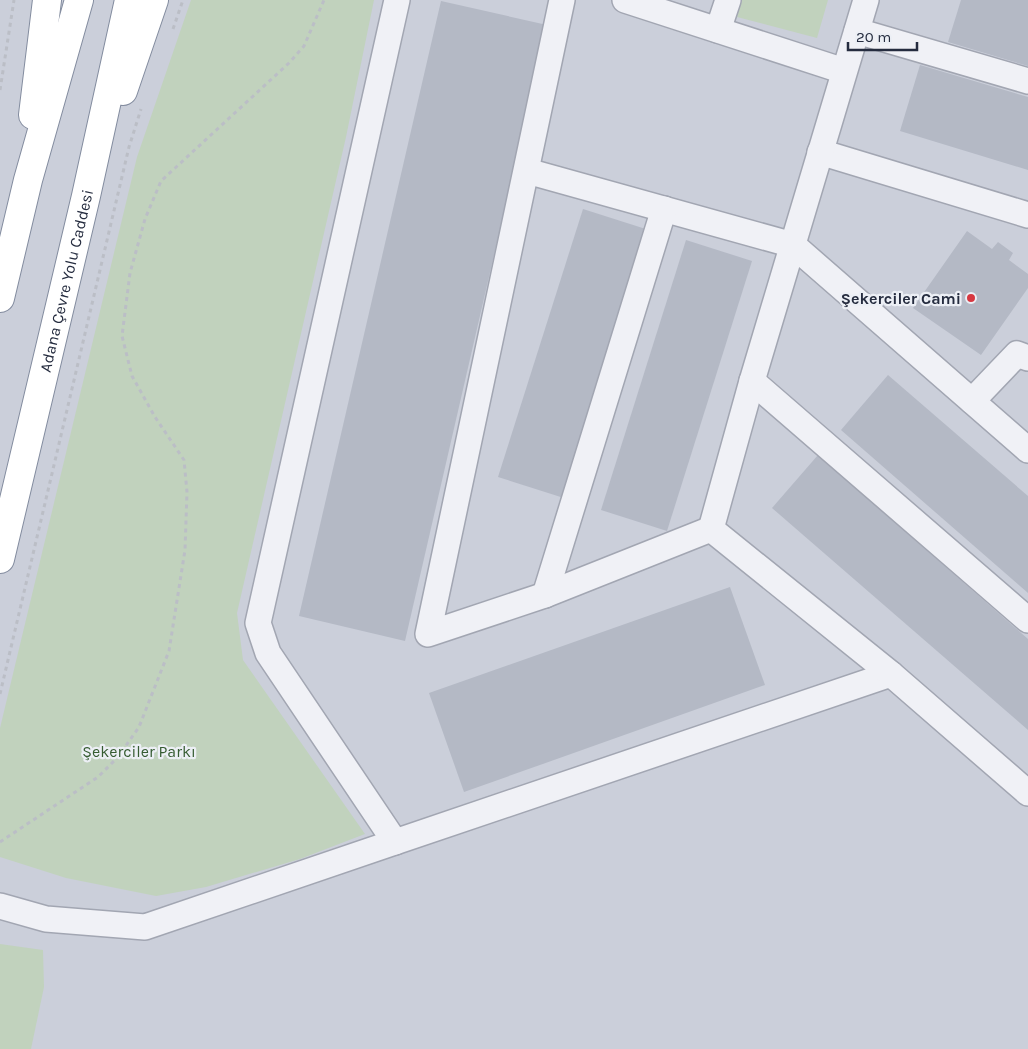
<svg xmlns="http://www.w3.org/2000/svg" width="1028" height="1049" font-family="Karla,sans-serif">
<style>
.built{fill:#cbcfda}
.green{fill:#c1d2bd}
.building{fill:#b4b9c5}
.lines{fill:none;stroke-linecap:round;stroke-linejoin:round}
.street-casing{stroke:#a2a6b2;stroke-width:28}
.highway-casing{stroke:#838c9f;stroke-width:30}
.path{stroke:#bbbec6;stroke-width:3;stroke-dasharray:4 4;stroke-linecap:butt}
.street{stroke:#f0f1f6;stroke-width:25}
.highway{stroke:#fff;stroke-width:28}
.poi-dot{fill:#d73841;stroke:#eceff5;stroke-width:2}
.labels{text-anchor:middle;stroke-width:4.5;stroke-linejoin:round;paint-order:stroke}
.street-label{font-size:16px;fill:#252c3f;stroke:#eceff5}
.poi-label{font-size:16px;font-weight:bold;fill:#252c3f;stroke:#eceff5;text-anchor:end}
.park-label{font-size:16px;fill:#365c32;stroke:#eceff5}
</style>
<rect width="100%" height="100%" fill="#dde0e8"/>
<rect class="built" x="0" y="0" width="1028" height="1049"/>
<g class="green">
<polygon points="191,0 374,0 346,137 237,613 243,660 365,834 300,859 206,887 156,896 66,878 0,857 0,728 137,157"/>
<polygon points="742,0 828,0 817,38 737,17"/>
<polygon points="0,944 43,950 44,987 31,1049 0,1049"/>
</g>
<g class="building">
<polygon points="961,0 1028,0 1028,66 948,42"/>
<polygon points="441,1 547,25 405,641 299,616"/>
<polygon points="920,65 1028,97 1028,170 900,131"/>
<polygon points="583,209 652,231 567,499 498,477"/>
<polygon points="967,231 992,249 998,242 1013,253 1009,260 1028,274 1028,288 981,355 913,308"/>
<polygon points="686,240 752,261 667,531 601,510"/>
<polygon points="888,375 1028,496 1028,593 841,430"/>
<polygon points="818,455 1028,639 1028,730 772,508"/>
<polygon points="730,587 765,685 464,792 429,693"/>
</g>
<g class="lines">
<defs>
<g id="street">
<polyline points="397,0 258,623 268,653 395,842 891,674 1028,793"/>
<polyline points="562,0 428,634 545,595 711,529"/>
<polyline points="625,0 844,71"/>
<polyline points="718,30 728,0"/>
<polyline points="857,31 1028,81"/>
<polyline points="820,152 1028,215"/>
<polyline points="527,171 793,245 1028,450"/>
<polyline points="752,381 1028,620"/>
<polyline points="972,401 1017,354 1028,358"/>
<polyline points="711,529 752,381 866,0"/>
<polyline points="711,529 891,674"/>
<polyline points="545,595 664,209"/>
<polyline points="0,906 46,919 145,927 395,842"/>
</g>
<g id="highway">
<polyline points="123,91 154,0"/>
<polyline points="33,115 47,0"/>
<polyline points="0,298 28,180 79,0"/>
<path id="s1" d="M0 559 86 196 129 0"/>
</g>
</defs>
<use href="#street" class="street-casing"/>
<use href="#highway" class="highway-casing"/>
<g class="path">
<polyline points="173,29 183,0"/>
<polyline points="0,90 14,0"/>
<polyline points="0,694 129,147 141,109"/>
<polyline points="0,842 98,777 118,757 139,727 169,651 185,550 187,492 184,460 155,417 132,376 122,336 130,273 145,219 161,181 289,63 304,46 324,0"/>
</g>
<use href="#street" class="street"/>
<use href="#highway" class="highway"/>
</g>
<circle class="poi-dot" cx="971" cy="298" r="5"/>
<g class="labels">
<g class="street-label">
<text dy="6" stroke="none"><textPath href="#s1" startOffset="286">Adana Çevre Yolu Caddesi</textPath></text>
</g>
<g class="poi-label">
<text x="961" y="304">Şekerciler Cami</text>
</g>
<g class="park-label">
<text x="139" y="757">Şekerciler Parkı</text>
</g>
</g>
<path d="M848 42v8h69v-8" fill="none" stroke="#252c3f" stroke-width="2.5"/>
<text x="856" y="42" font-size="15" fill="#252c3f" stroke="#eceff5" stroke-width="4" paint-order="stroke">20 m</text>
</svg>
